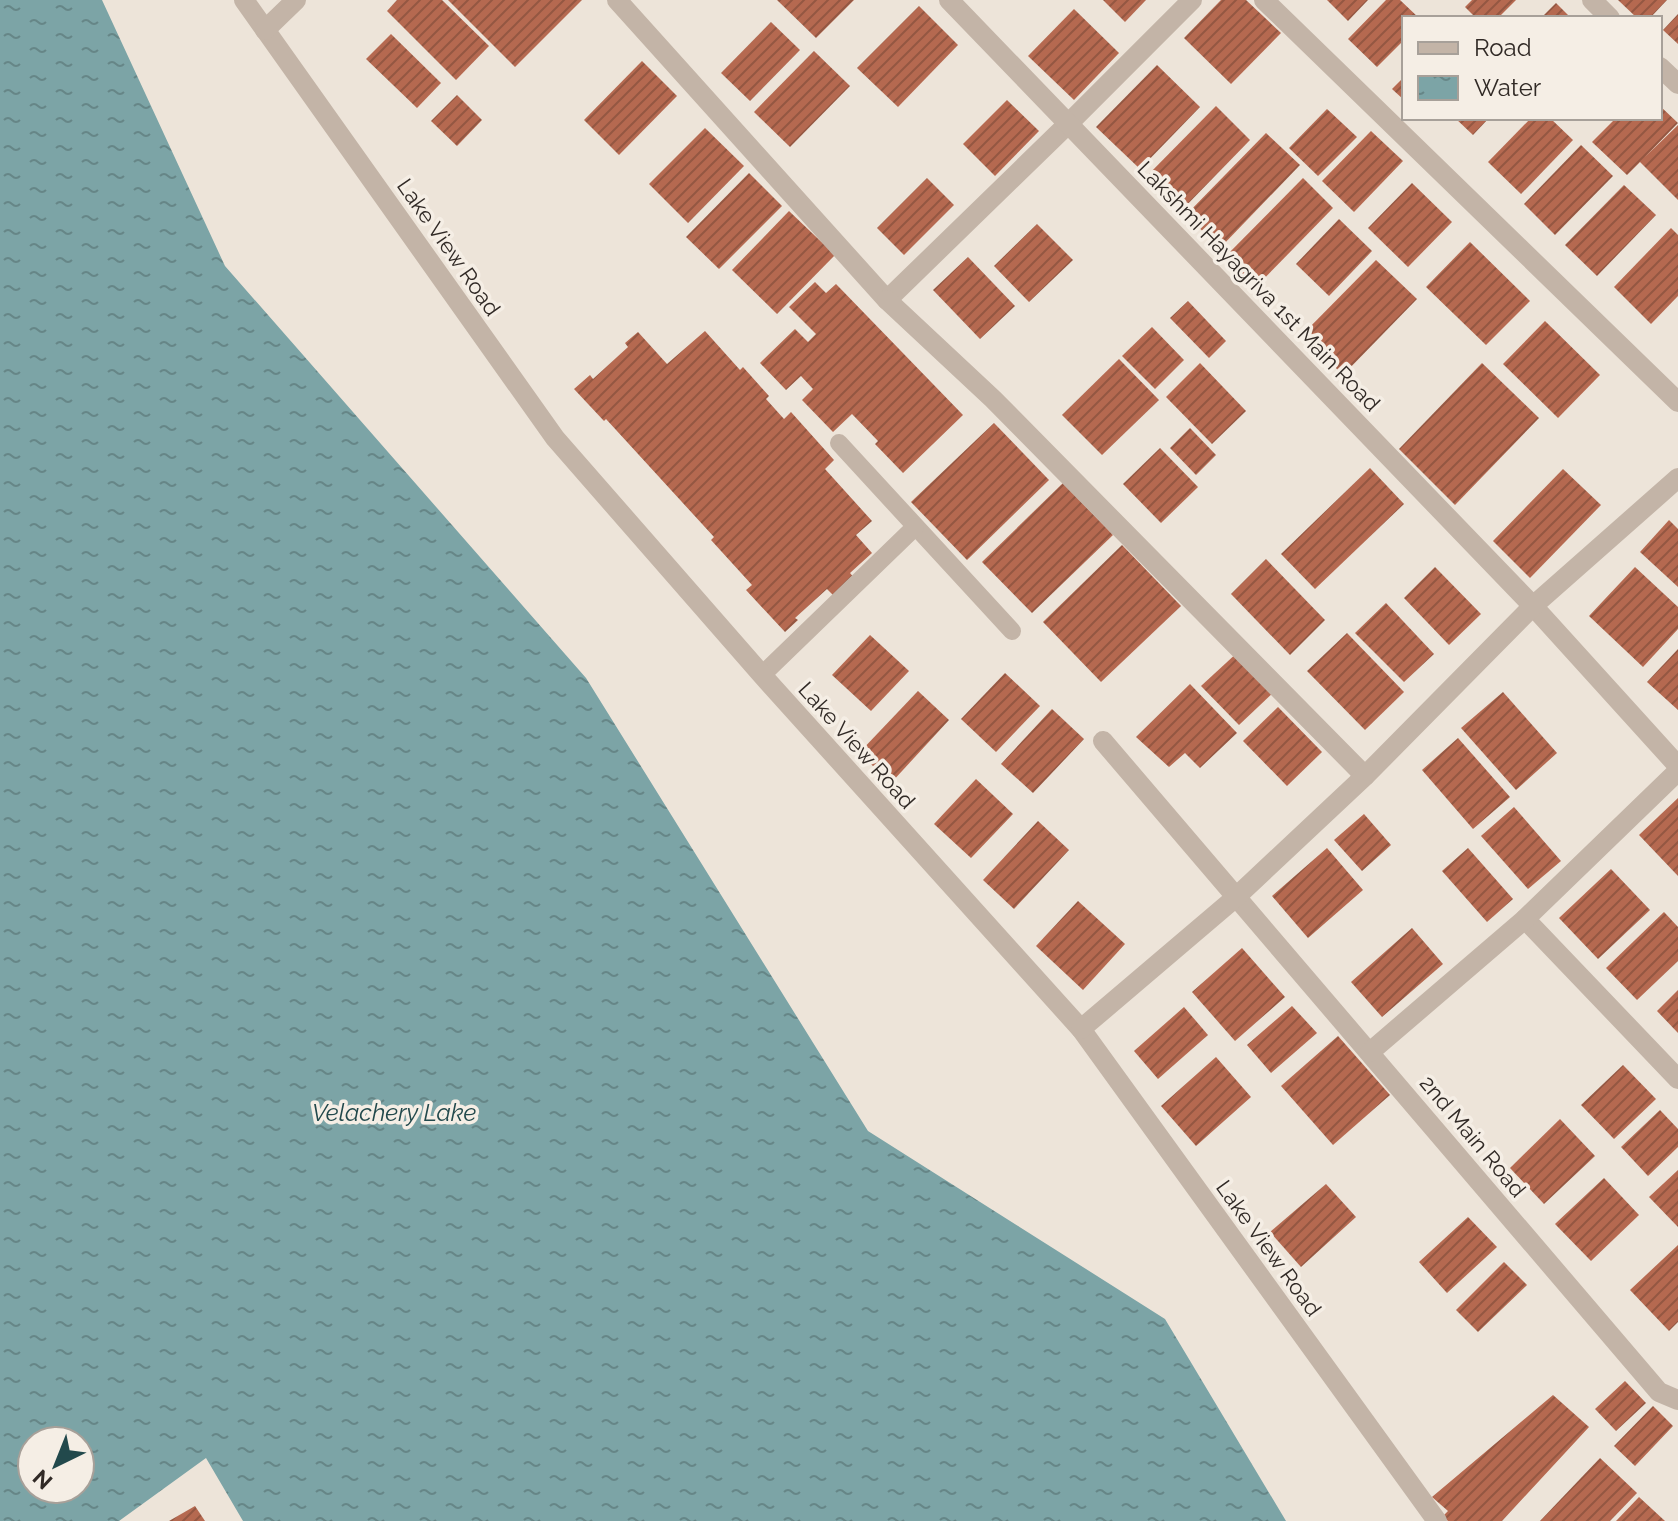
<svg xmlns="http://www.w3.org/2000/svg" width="1678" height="1521" font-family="Raleway,sans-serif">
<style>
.water{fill:url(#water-ripples);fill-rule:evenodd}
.building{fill:url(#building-hatch)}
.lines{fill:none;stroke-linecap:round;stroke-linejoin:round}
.service{stroke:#c3b4a7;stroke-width:18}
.minor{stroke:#c3b4a7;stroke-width:20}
.labels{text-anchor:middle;stroke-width:7;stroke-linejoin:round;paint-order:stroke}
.street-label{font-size:22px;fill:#312a26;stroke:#f5eee5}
.water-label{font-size:24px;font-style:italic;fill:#22494c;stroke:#f5eee5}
</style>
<defs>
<pattern id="water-ripples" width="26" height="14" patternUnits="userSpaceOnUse" patternTransform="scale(2)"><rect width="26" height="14" fill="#7ca4a6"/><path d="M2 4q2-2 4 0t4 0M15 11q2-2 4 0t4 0" fill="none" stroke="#668687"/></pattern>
<pattern id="building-hatch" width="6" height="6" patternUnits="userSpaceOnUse" patternTransform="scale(2)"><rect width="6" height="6" fill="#b56950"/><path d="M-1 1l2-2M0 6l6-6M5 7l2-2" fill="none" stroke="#945742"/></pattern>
</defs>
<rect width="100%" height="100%" fill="#ede4d9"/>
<path class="water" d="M0 0H102L225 266 586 678 868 1131 1165 1319 1286 1521H243L206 1458 119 1521H0ZM32 1441H80V1489H32Z"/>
<g class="building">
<polygon points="397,0 442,0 489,46 456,80 387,11"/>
<polygon points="448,0 582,0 515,67"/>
<polygon points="777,0 854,0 816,38"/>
<polygon points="1103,0 1146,0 1125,22"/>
<polygon points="1221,0 1246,0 1281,33 1231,84 1184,38"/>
<polygon points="1327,0 1368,0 1348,21"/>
<polygon points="1386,0 1400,0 1419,18 1404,18 1404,40 1377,67 1348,39"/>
<polygon points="1472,0 1516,0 1498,18 1476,18 1465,7"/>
<polygon points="1618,0 1667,0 1650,18 1637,18"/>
<polygon points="1556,3 1571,18 1541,18"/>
<polygon points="919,6 958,45 898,107 857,68"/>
<polygon points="1074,9 1119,53 1074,100 1028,56"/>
<polygon points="1678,14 1678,44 1663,30"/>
<polygon points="771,22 800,50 750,101 721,73"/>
<polygon points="391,34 441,83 417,108 366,59"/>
<polygon points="814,51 850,86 790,147 754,112"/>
<polygon points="642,61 677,96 619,155 584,120"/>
<polygon points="1157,65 1200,107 1140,169 1096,127"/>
<polygon points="1404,77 1404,100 1392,89"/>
<polygon points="457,95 482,120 457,146 431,121"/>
<polygon points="1007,100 1039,131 995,176 963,144"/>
<polygon points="1216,106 1250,140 1179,213 1144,179"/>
<polygon points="1660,106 1678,123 1645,157 1678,125 1678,200 1640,162 1627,175 1592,142 1616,118 1660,118"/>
<polygon points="1327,109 1357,137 1318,176 1289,148"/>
<polygon points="1455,118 1489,118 1473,135"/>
<polygon points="1531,118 1550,118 1573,140 1521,194 1488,162"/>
<polygon points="705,128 744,166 688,223 649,184"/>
<polygon points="1371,131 1403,161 1354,212 1322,181"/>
<polygon points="1266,133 1300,165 1220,248 1186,215"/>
<polygon points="1581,145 1613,176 1555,235 1524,204"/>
<polygon points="749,173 782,206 719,269 686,237"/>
<polygon points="927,178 954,205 904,255 877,228"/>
<polygon points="1303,178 1333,208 1254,289 1223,259"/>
<polygon points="1412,183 1452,222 1408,267 1368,228"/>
<polygon points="1624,185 1656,215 1597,276 1565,245"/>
<polygon points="789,211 835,255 777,314 732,270"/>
<polygon points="1339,219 1372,251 1329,296 1296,264"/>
<polygon points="1037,224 1073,260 1029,302 994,266"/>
<polygon points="1671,228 1678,235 1678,296 1651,324 1614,287"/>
<polygon points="1470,242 1530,301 1486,345 1426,287"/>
<polygon points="968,257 1015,306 980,339 933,290"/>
<polygon points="1376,260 1417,299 1343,375 1302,335"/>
<polygon points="815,282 826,293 836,284 963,415 903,473 875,444 878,441 852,414 833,432 802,400 813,389 801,376 786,390 760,363 795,329 808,342 816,334 789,307"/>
<polygon points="1188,301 1226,341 1209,358 1170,318"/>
<polygon points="1545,321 1600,375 1558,418 1503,364"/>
<polygon points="1152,327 1184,360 1155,389 1122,356"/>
<polygon points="705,331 740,370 743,367 769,396 766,399 784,419 791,412 834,460 825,469 872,521 856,535 872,553 850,573 856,580 836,598 827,589 795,618 798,620 785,632 746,590 752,585 711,540 714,537 606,419 604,421 574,389 590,375 593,379 628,347 625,343 638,332 667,364"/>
<polygon points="1119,359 1159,400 1102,455 1062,415"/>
<polygon points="1200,363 1246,411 1212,444 1166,397"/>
<polygon points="1482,363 1539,418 1455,505 1399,449"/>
<polygon points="994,423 1049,480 967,560 911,502"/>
<polygon points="1190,428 1216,455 1196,475 1170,448"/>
<polygon points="1160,448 1198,487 1161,523 1123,484"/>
<polygon points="1370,468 1404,504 1315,589 1281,554"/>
<polygon points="1563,469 1601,505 1530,578 1493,541"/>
<polygon points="1063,483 1113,535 1032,613 982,562"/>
<polygon points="1669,520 1678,529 1678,587 1640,552"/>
<polygon points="1122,545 1181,606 1101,682 1043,622"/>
<polygon points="1266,559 1325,620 1290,655 1231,594"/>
<polygon points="1435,567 1481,614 1449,645 1404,598"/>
<polygon points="1635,567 1678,607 1678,629 1643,667 1589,616"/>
<polygon points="1386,603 1434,654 1404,682 1355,633"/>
<polygon points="1347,633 1404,692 1365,730 1307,671"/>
<polygon points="870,635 909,671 871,711 832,675"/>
<polygon points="1678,649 1678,710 1647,682"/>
<polygon points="1239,651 1276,690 1239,725 1201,686"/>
<polygon points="1005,673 1040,706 996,752 961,719"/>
<polygon points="1190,684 1237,733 1200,768 1185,753 1169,767 1136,737"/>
<polygon points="918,691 949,720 891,783 859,753"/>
<polygon points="1503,692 1557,753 1516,790 1461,728"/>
<polygon points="1278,707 1322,752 1287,786 1243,741"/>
<polygon points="1052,709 1084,739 1033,793 1001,764"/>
<polygon points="1458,738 1510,797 1473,829 1422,770"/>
<polygon points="976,779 1013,814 971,858 934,824"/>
<polygon points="1678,798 1678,876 1639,835"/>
<polygon points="1514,807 1561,861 1528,889 1481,836"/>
<polygon points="1364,814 1391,845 1362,871 1334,840"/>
<polygon points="1038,821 1069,850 1014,909 983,880"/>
<polygon points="1327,848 1363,890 1308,938 1272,896"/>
<polygon points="1468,848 1513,899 1487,922 1442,871"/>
<polygon points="1611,869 1650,910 1598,959 1559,918"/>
<polygon points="1078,901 1125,944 1083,990 1036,946"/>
<polygon points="1664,912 1678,927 1678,961 1637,1000 1606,968"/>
<polygon points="1412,928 1443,964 1382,1017 1351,982"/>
<polygon points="1242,948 1285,997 1235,1041 1192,992"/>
<polygon points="1678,990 1678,1033 1657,1011"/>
<polygon points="1292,1006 1317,1033 1271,1073 1247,1045"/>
<polygon points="1184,1007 1208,1035 1158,1079 1134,1051"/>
<polygon points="1338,1036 1390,1095 1333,1145 1281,1086"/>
<polygon points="1216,1057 1251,1097 1196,1146 1161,1106"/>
<polygon points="1623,1065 1656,1099 1614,1139 1581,1105"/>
<polygon points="1660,1110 1678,1129 1678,1147 1648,1176 1621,1147"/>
<polygon points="1560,1119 1595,1156 1544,1204 1510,1168"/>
<polygon points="1678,1170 1678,1227 1649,1197"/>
<polygon points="1604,1178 1639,1215 1591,1261 1555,1224"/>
<polygon points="1326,1184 1356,1217 1301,1267 1270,1232"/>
<polygon points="1468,1217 1497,1247 1447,1293 1419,1262"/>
<polygon points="1678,1245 1678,1322 1669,1331 1630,1290"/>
<polygon points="1504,1262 1527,1285 1478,1332 1456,1310"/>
<polygon points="1625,1381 1646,1403 1616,1431 1595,1409"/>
<polygon points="1553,1395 1589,1427 1502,1521 1448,1521 1443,1516 1448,1511 1432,1497"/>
<polygon points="1653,1406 1673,1426 1635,1466 1614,1446"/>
<polygon points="1600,1458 1637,1493 1610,1521 1540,1521"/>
<polygon points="1639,1497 1665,1521 1616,1521"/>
<polygon points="195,1506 205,1521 169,1521"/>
</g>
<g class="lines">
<g class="service">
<polyline points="839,443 1012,631"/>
<polyline points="762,675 915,527"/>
</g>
<g class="minor">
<polyline points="244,0 555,438 762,675 1081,1029 1437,1521"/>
<polyline points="617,0 887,300 1069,123 1192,0"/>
<polyline points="949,0 1533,606 1678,766"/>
<polyline points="1264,0 1678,402"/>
<polyline points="1592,0 1610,18"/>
<polyline points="265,30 296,0"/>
<polyline points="1660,67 1678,84"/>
<polyline points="887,300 993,399 1365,776"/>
<polyline points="1103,741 1659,1392 1678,1400"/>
<polyline points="1525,919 1678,1079"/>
<polyline points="1081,1029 1235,898 1365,776 1533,606 1678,478"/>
<polyline points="1370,1052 1525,919 1678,771"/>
</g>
</g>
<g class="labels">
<g class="street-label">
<text transform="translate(449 247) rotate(55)" y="8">Lake View Road</text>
<text transform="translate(1259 286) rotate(46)" y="8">Lakshmi Hayagriva 1st Main Road</text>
<text transform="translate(857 745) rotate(48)" y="8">Lake View Road</text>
<text transform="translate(1473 1136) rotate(50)" y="8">2nd Main Road</text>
<text transform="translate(1269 1248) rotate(54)" y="8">Lake View Road</text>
</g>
<g class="water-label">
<text x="394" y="1121">Velachery Lake</text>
</g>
</g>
<rect x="1402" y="16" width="260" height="104" fill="#f5eee5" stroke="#a7a099" stroke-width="2"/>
<rect x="1418" y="42" width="40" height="12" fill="#c3b4a7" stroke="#a7a099" stroke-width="2"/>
<text x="1474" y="56" font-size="24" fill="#312a26">Road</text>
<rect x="1418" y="76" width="40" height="24" fill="url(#water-ripples)" stroke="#a7a099" stroke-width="2"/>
<text x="1474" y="96" font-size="24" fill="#312a26">Water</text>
<g transform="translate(56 1465) rotate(223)"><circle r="38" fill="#f5eee5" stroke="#a7a099" stroke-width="2"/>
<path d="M0-6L14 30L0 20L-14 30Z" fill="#22494c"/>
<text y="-12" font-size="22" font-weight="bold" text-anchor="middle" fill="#312a26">N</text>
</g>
</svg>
